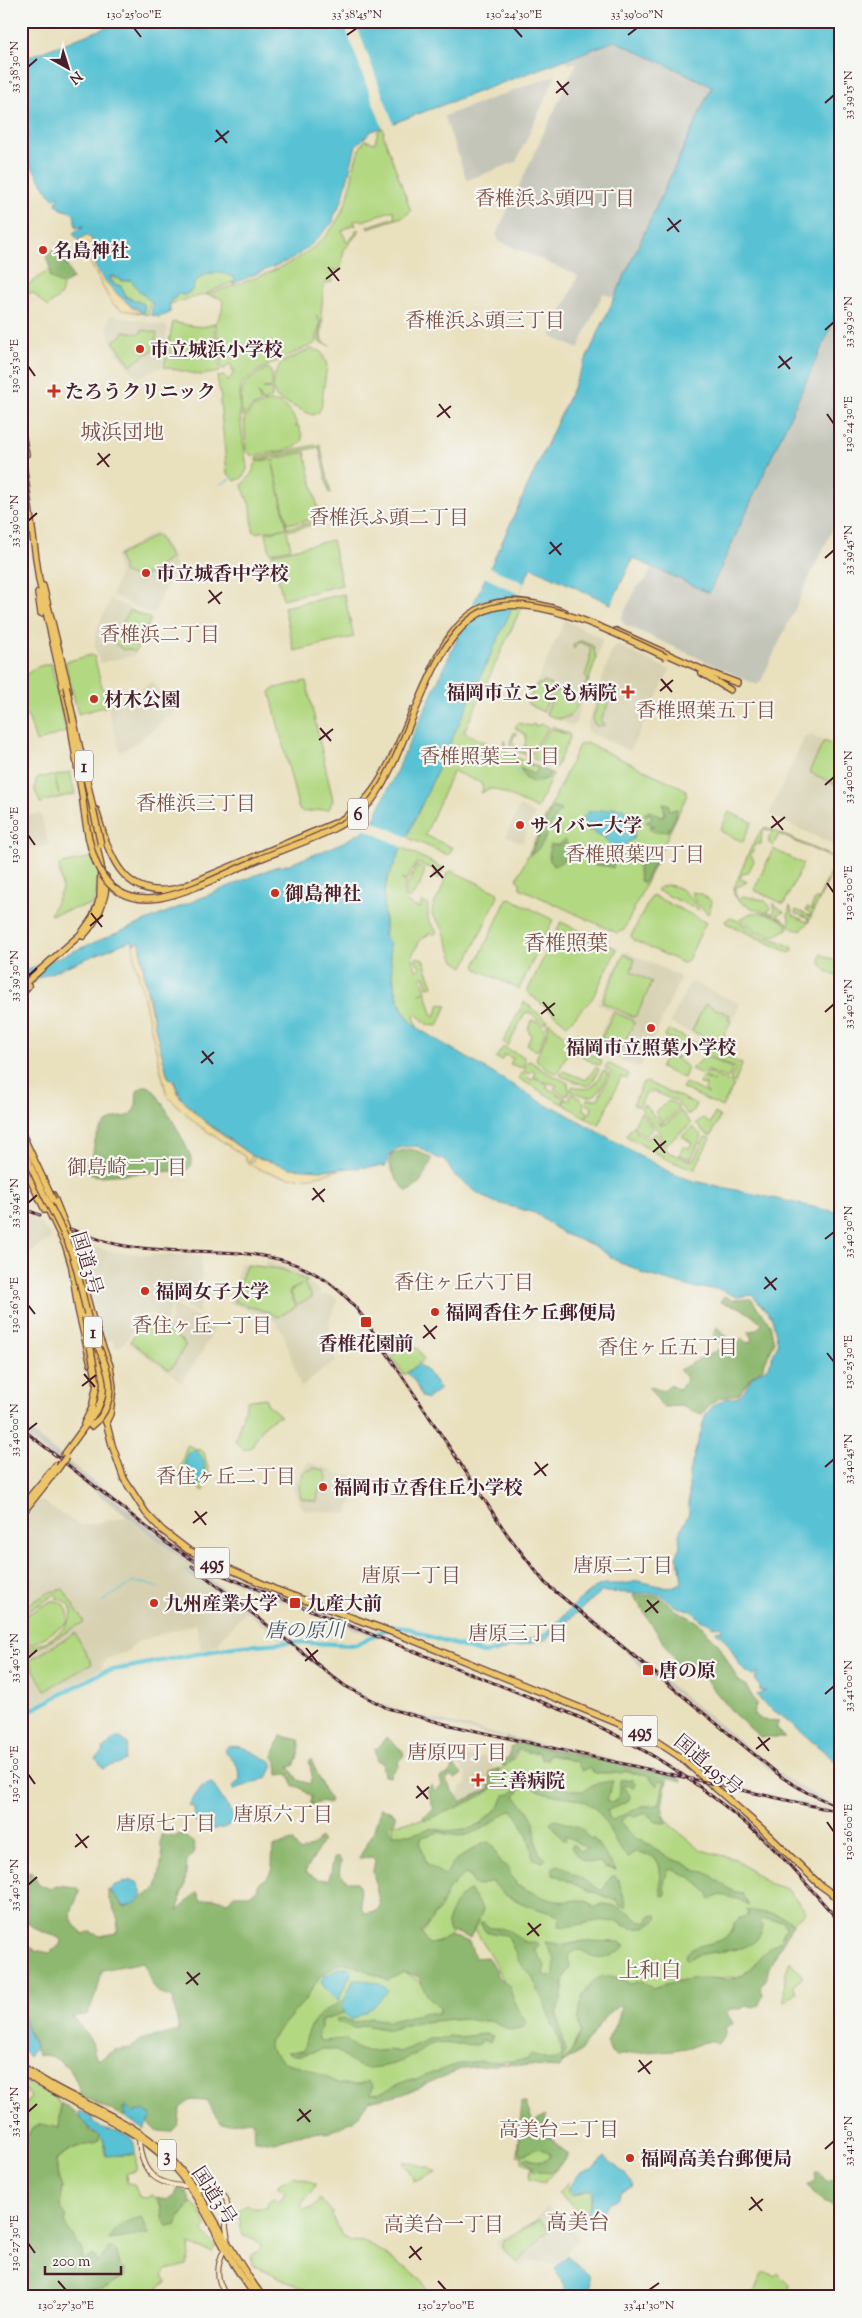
<svg xmlns="http://www.w3.org/2000/svg" width="862" height="2318" font-family="'Sorts Mill Goudy','Noto Serif JP',serif">
<style>
.built{fill:#d7d1b2}
.industrial{fill:#c4c5b9}
.green{fill:#b3d882;stroke:#7e7c56;fill-rule:evenodd}
.forest{fill:#8eb870;stroke:#6c6c4e;fill-rule:evenodd}
.sand{fill:#eeda9e;stroke:#9c7c64}
.water{fill:#59c2d4;stroke:#527080}
.pier{fill:#e9e0be}
.lines{fill:none;stroke-linecap:round;stroke-linejoin:round}
.stream{stroke:#59c2d4;stroke-width:1}
.river{stroke:#59c2d4;stroke-width:4.5}
.secondary-casing{stroke:#623c41;stroke-width:6}
.highway-casing{stroke:#623c41;stroke-width:8}
.secondary{stroke:#f7e8c3;stroke-width:4}
.highway{stroke:#ecc569;stroke-width:5.5}
.rail-casing{stroke:#4a1f2b;stroke-width:3}
.rail{stroke:#f6f6f2;stroke-width:1;stroke-dasharray:4;stroke-linecap:butt}
.highway-bridge-casing{stroke:#623c41;stroke-width:8;stroke-linecap:butt}
.highway-bridge{stroke:#ecc569;stroke-width:5.5}
.ticks{fill:none;stroke:#4a1f2b;stroke-width:2}
.poi-dot{fill:#c8321e;stroke:#f6f6f2;stroke-width:2}
.labels{text-anchor:middle;stroke-width:4.5;stroke-linejoin:round;paint-order:stroke}
.shield{fill:#f6f6f2;stroke:#7e6067;stroke-width:1}
.shield-label{font-size:18px;font-weight:bold;fill:#4a1f2b}
.poi-label{font-size:19px;font-weight:bold;fill:#4a1f2b;stroke:#f6f6f2;text-anchor:start}
.street-label{font-size:19px;fill:#4a1f2b;stroke:#f6f6f2}
.neighbourhood-label{font-size:20px;fill:#7e5045;stroke:#f6f6f2}
.water-label{font-size:20px;font-style:italic;fill:#4f5866;stroke:#f6f6f2}
.quarter-label{font-size:21px;fill:#7e5045;stroke:#f6f6f2}
.neatline{fill:none;stroke:#4a1f2b;stroke-width:2}
.ticks-label{font-size:12px;text-anchor:middle;fill:#4a1f2b}
</style>
<rect width="100%" height="100%" fill="#f6f6f2"/>
<filter id="ink" filterUnits="userSpaceOnUse"><feTurbulence type="fractalNoise" baseFrequency=".02" numOctaves="2"/><feDisplacementMap in="SourceGraphic" scale="10" xChannelSelector="R" yChannelSelector="G"/><feConvolveMatrix kernelMatrix="1 2 1 2 8 2 1 2 1" color-interpolation-filters="sRGB"/></filter>
<filter id="wash" filterUnits="userSpaceOnUse"><feTurbulence type="fractalNoise" baseFrequency=".0096" numOctaves="4" result="noise"/><feDisplacementMap in="SourceGraphic" scale="20" xChannelSelector="R" yChannelSelector="G"/><feGaussianBlur stdDeviation="1.12" result="paint"/><feColorMatrix in="noise" values="0 0 0 0 0 0 0 0 0 0 0 0 0 0 0 0 0 1.4 0 .05"/><feComposite in="paint" operator="in"/></filter>
<g filter="url(#wash)">
<rect width="100%" height="100%" fill="#e9e0be"/>
<g class="built">
<polygon points="110,315 168,326 162,367 137,377 121,359 110,340 107,325"/>
<polygon points="155,532 159,533 173,558 175,566 153,615 112,595 119,575 115,555"/>
<polygon points="110,599 152,619 135,655 100,663 95,647 95,634"/>
<polygon points="565,620 601,638 602,642 575,724 572,726 528,705 527,703"/>
<polygon points="617,645 670,670 630,751 588,732 587,726 613,647"/>
<polygon points="152,681 174,708 174,712 136,743 120,752 109,712 110,702 133,697"/>
<polygon points="810,735 841,749 841,848 772,816 770,812 805,736"/>
<polygon points="520,806 535,814 522,843 506,836"/>
<polygon points="40,813 49,845 21,851 21,818"/>
<polygon points="625,951 679,976 680,979 641,1066 637,1067 594,1047 611,1011 597,1004"/>
<polygon points="692,982 740,1004 720,1047 670,1023 689,984"/>
<polygon points="21,1213 38,1221 52,1237 21,1261"/>
<polygon points="77,1242 115,1252 151,1255 201,1255 203,1296 198,1313 172,1299 166,1322 148,1313 120,1347 115,1348 112,1339 103,1343 91,1305"/>
<polygon points="266,1260 292,1269 311,1278 310,1284 320,1291 321,1295 332,1295 337,1299 337,1304 328,1322 330,1323 331,1342 336,1362 324,1368 301,1388 284,1335 276,1322 270,1318 228,1303 241,1263 265,1266"/>
<polygon points="173,1304 215,1327 203,1350 181,1383 173,1375 128,1343 149,1317 170,1327"/>
<polygon points="308,1462 333,1470 332,1472 339,1475 351,1475 354,1483 353,1494 348,1514 304,1510 293,1491 294,1482"/>
<polygon points="40,1500 81,1526 126,1517 245,1611 216,1646 201,1649 196,1624 139,1641 126,1652 106,1659 101,1669 30,1707 21,1707 21,1651 27,1652 84,1621 70,1596 50,1592 21,1609 21,1524 37,1501"/>
<polygon points="483,1756 495,1769 490,1773 489,1789 461,1802 458,1795 461,1787 466,1785 466,1775 459,1764 464,1758 469,1757 479,1759"/>
<polygon points="547,2207 580,2238 554,2265 544,2261 530,2261 520,2267 495,2243 536,2219"/>
</g>
<g class="industrial">
<polygon points="615,41 713,86 614,298 603,293 578,349 551,336 578,276 499,241 496,235 577,62 569,64 566,59"/>
<polygon points="556,75 516,162 467,180 444,116"/>
<polygon points="841,309 841,511 761,681 757,685 624,624 621,618 637,587 646,580 652,567 709,593"/>
<polygon points="21,1424 170,1542 199,1562 297,1603 374,1631 368,1634 347,1626 222,1577 182,1556 286,1640 285,1642 21,1433"/>
<polygon points="579,1611 784,1777 820,1798 841,1806 841,1809 805,1794 782,1779 686,1701 646,1672 624,1650 578,1613"/>
<polygon points="300,1650 334,1677 376,1702 407,1713 503,1736 503,1738 413,1717 375,1704 333,1679 298,1652"/>
<polygon points="505,1736 682,1775 681,1778 505,1739"/>
<polygon points="728,1786 841,1811 841,1813 728,1788"/>
</g>
<g class="green">
<path d="M383 128 384 133 383 134 411 211 405 216 368 228 367 225 369 226 395 217 393 210 363 221 360 219 354 221 356 226 353 224 342 231 347 243 356 233 355 231 358 229 359 232 344 250 340 271 333 270 332 282 324 284 321 315 323 317 321 339 324 343 331 346 319 342 321 320 316 316 320 323 316 343C301 351 249 371 242 384 235 397 245 451 247 469L243 477 235 481 227 473 220 401 221 398 217 377 224 376 229 381 235 370 232 371V366L229 364 225 369H222L216 323 214 324 220 372 200 375 164 367 173 322C197 327 221 335 223 301L218 297 206 295C259 276 322 262 345 205 354 183 351 159 365 140L375 143 378 131Z"/>
<polygon points="48,270 63,286 61,295 47,307 33,293 29,293 21,299 21,291"/>
<path d="M220 272 234 277 235 281 203 295 170 304V301L175 298 177 294 185 295 191 291C195 278 206 273 220 272Z"/>
<polygon points="109,276 124,281 131,280 153,303 150,304 148,315 144,314 144,304 125,296 122,287 114,284"/>
<polygon points="145,330 157,333 154,349 131,365 113,341 122,336 124,331 140,334 141,331"/>
<path d="M310 349 321 351 327 365 321 408 318 413 312 415 278 399C269 389 274 373 281 363Z"/>
<path d="M268 368 272 374V387L263 388 272 389V397L263 402 258 393 261 402 252 407 243 417C237 388 243 381 268 368Z"/>
<path d="M267 402C285 400 289 409 297 424L295 427 298 425 302 435V441L296 447 286 449V450L252 456 246 450 244 419 253 408Z"/>
<polygon points="320,444 331,493 329,493 319,447 256,461 256,458"/>
<path d="M305 452 320 518 287 524 273 464 287 528 255 533 253 530 251 508 242 486C244 482 248 479 250 476 258 464 250 460 272 460L273 462 274 459Z"/>
<polygon points="324,519 325,522 287,531 291,548 270,553 266,533"/>
<polygon points="154,536 158,536 171,558 161,565 155,577 147,573 143,581 123,572 123,566 118,556"/>
<polygon points="332,540 342,585 283,599 272,554"/>
<polygon points="344,594 354,637 294,651 284,607"/>
<polygon points="515,601 523,604 464,732 501,750 505,740 505,748 509,754 553,774 537,809 495,789 488,789 481,793 483,789 481,783 453,771 425,835 453,848 448,855 406,837"/>
<polygon points="129,610 149,618 150,621 135,652 128,649 123,650 113,642"/>
<polygon points="582,641 593,646 596,659 584,694 579,691 588,680 585,676 590,661 590,646 578,642 574,649 573,646 574,643"/>
<polygon points="91,655 94,656 107,706 78,714 65,662"/>
<polygon points="51,663 66,732 36,742 29,719 21,709 21,678 37,667"/>
<polygon points="306,681 333,800 329,809 303,812 299,810 270,692 275,688"/>
<polygon points="545,682 554,687 543,712 527,703 535,686"/>
<polygon points="608,685 615,688 602,718 601,722 606,725 596,726 592,720 602,692"/>
<path d="M556 690 580 702C573 709 573 719 559 718L560 720 546 714Z"/>
<polygon points="518,723 530,726 534,724 535,726 543,724 549,727 534,748 523,747 525,746 526,735 515,728"/>
<polygon points="552,726 569,734 570,738 555,769 511,748 510,742 514,732 518,734 515,735 512,741 517,747 524,751 525,754 533,758 535,755 527,751 534,751 551,728 566,735"/>
<polygon points="824,741 841,749 841,787 809,772"/>
<polygon points="587,743 685,789 687,795 624,930 617,933 520,888 520,883 517,879 579,745"/>
<polygon points="70,772 75,794 45,801 41,804 35,791 36,779 39,777 54,776 59,795 55,776"/>
<polygon points="729,812 752,822 743,842 720,831"/>
<path d="M766 827 835 858 837 862 808 923 801 930C791 931 785 921 777 917 761 909 745 910 734 895V888C740 875 755 832 766 827ZM764 829 773 831 769 837V843L773 846 779 834 832 858 834 865 818 900 815 899 812 906 813 910 807 907 806 910 811 914 810 916 796 910 795 913 809 919 807 922 793 915 790 906 788 915 790 924 776 915 784 912 773 903 775 908 773 914 767 911 772 908 764 900 742 896 739 900 735 894V888L747 882 740 878 742 874 748 873 754 861 751 855 756 844H761L762 831Z"/>
<path d="M402 847 443 868 439 879 434 876 436 870 417 863 406 881 401 879 406 882 403 891 406 902 418 908 422 907 420 904 422 902 428 904V919L437 932 434 935 431 932 420 941 412 955 416 970 421 968 415 959 417 957 423 959 433 986 427 987 425 976 421 977 426 991 420 994 426 992 432 1014 435 1016 440 1004 447 1005 438 1026 428 1025 416 1014 414 1016 418 1029C393 1007 393 973 388 942L384 936C387 924 383 914 383 901 383 882 394 864 402 847Z"/>
<polygon points="773,849 803,864 784,904 754,890"/>
<polygon points="96,856 101,877 93,904 50,915 62,889 59,865"/>
<polygon points="417,866 425,870 420,885 410,899 407,898 406,895 407,892 405,890"/>
<polygon points="452,871 497,892 498,896 464,967 455,961 442,927 432,915 433,905 440,894 447,873"/>
<path d="M666 885C683 886 690 896 699 910L656 890 658 888Z"/>
<polygon points="691,892 702,894 712,902 708,914 697,904"/>
<polygon points="652,895 706,922 687,962 683,963 633,940 631,936"/>
<polygon points="510,898 553,920 519,989 477,969 475,966 507,899"/>
<path d="M751 913C763 912 784 916 788 929L774 936 757 931 740 919Z"/>
<path d="M729 918C739 919 746 927 754 932 767 938 780 940 793 948V951L790 953 726 923 725 921Z"/>
<polygon points="561,922 617,949 592,999 567,1025 527,992"/>
<polygon points="624,954 635,959 631,971 652,982 637,1015 633,1017 602,1002"/>
<path d="M821 954 835 961 841 977C828 974 817 967 821 954Z"/>
<polygon points="524,1002 548,1021 543,1024 529,1012 525,1013 508,1046 503,1042"/>
<polygon points="705,1004 730,1015 728,1019 731,1021 721,1041 710,1036 709,1039 692,1031"/>
<polygon points="614,1012 632,1020 634,1023 621,1049 611,1044 607,1051 597,1047"/>
<polygon points="532,1020 538,1022 546,1031 538,1050 535,1050 527,1045 531,1036 528,1029"/>
<path d="M549 1022 575 1045 602 1061 601 1065 595 1064 570 1048 558 1073C550 1073 541 1066 536 1059L548 1031 547 1025Z"/>
<polygon points="669,1030 707,1048 705,1052 691,1048 676,1058 669,1049 677,1040 664,1037"/>
<polygon points="503,1047 524,1057 525,1061 522,1068 510,1064 513,1058 504,1055 502,1060 496,1058"/>
<polygon points="709,1049 742,1064 735,1083 730,1080 735,1068 708,1055"/>
<polygon points="668,1052 688,1068 684,1078 660,1068"/>
<polygon points="706,1056 732,1068 729,1077 726,1078 707,1070 702,1074 691,1069"/>
<polygon points="530,1061 544,1071 568,1083 569,1093 566,1096 554,1089 557,1085 542,1081 548,1085 547,1088 565,1098 562,1104 518,1078 521,1073 532,1080 534,1077 540,1080 534,1076 535,1074 532,1070 528,1074 524,1072 527,1062"/>
<polygon points="608,1063 629,1074 627,1079 621,1077 599,1125 586,1118 589,1113 591,1113 592,1106 587,1105 587,1102 588,1099 598,1099 611,1072 605,1068"/>
<polygon points="596,1067 599,1069 592,1083 587,1086 561,1076 560,1074 563,1071 586,1080"/>
<path d="M605 1071 608 1073C598 1095 596 1102 571 1091V1088L574 1086C590 1093 595 1086 602 1072Z"/>
<polygon points="708,1072 734,1085 722,1107 682,1088 685,1083 709,1094 705,1090 706,1085 699,1084 702,1077 714,1082 703,1076"/>
<polygon points="647,1082 696,1104 692,1113 688,1115 677,1102 653,1091 646,1093 639,1107 633,1105 642,1084"/>
<polygon points="573,1094 584,1102 583,1109 588,1112 585,1117 563,1104 566,1099 570,1101 570,1095"/>
<polygon points="669,1101 677,1105 679,1110 662,1123 655,1112"/>
<polygon points="643,1105 648,1108 660,1124 665,1124 681,1111 691,1124 665,1145 658,1131 641,1109"/>
<polygon points="641,1112 653,1128 646,1136 633,1127"/>
<polygon points="715,1113 720,1117 711,1136 702,1131 696,1123 703,1118 710,1124"/>
<polygon points="693,1127 702,1136 691,1159 679,1155 683,1147 689,1148 692,1143 682,1136"/>
<polygon points="631,1128 646,1139 656,1133 666,1151 690,1161 694,1159 705,1137 710,1138 695,1169 670,1161 626,1136"/>
<polygon points="246,1265 281,1269 307,1281 304,1283 312,1297 297,1305 290,1291 301,1285 289,1291 296,1307 277,1317 271,1313 235,1302 234,1299"/>
<polygon points="147,1321 156,1326 158,1325 184,1342 185,1346 172,1368 168,1369 130,1341"/>
<polygon points="407,1343 419,1350 424,1360 404,1375 392,1356"/>
<path d="M265 1398 268 1405 281 1416C264 1420 259 1434 251 1448L243 1450 235 1441 247 1401Z"/>
<polygon points="187,1445 204,1452 209,1472 204,1491 178,1476"/>
<polygon points="314,1468 324,1470 327,1477 325,1488 319,1488 317,1502 301,1498 299,1487 303,1473"/>
<path d="M63 1589 84 1622 33 1651H21V1647C43 1652 99 1611 56 1598L58 1596 56 1594 21 1615V1609L50 1592Z"/>
<path d="M49 1602C63 1599 72 1610 67 1623L34 1644H21V1618Z"/>
<polygon points="75,1633 92,1664 45,1690 29,1661"/>
<path d="M526 1750 581 1762 598 1770 649 1773 666 1781 660 1806 669 1824 701 1850 735 1859 768 1883 789 1890 806 1912 789 1925 780 1946 738 1978 730 1977 652 1988 642 1981 630 1984 617 1977 578 2018 581 2032 575 2041 573 2053 560 2065 510 2061 466 2063 392 2095 357 2096 276 2062 263 2041C279 2022 318 1969 341 1963 351 1961 378 1975 388 1979L404 1972 424 1984 427 1995 518 2022 500 1972 476 1931 455 1929 442 1944 431 1950 417 1941 428 1925 431 1915 425 1880 393 1834V1824L421 1820 489 1789 499 1770 514 1758 518 1751Z"/>
<polygon points="790,1961 803,1977 793,1986 797,1992 784,2002 785,1975"/>
<path d="M21 2079C47 2101 65 2082 59 2129H32L22 2145 21 2112 31 2096 21 2087Z"/>
<polygon points="519,2129 543,2131 569,2155 544,2183 529,2179 532,2166 522,2162 522,2156 517,2155"/>
<path d="M99 2134 105 2141V2154C109 2156 130 2155 136 2155V2171L126 2173 127 2183 134 2184 139 2197 147 2198 152 2195C160 2199 163 2212 164 2221 177 2219 186 2216 191 2202L199 2209 207 2228 203 2230 210 2241 216 2246 212 2252 190 2245 189 2256 186 2265 167 2270 163 2275 167 2282 142 2297H80L82 2290 104 2288 119 2265 117 2253 111 2248 97 2264 83 2262 64 2223 66 2216 60 2207 63 2186 58 2178 56 2160C68 2148 83 2145 99 2141Z"/>
<polygon points="404,2162 429,2167 436,2172 414,2182 409,2170 403,2163"/>
<polygon points="293,2176 308,2180 315,2184 313,2190 301,2205 305,2209 312,2208 320,2199 331,2212 342,2236 351,2241 366,2242 420,2278 432,2297 312,2297 303,2289 252,2264 251,2255 259,2251 261,2246 256,2240 243,2236 238,2211 247,2204 253,2208 267,2208 268,2202 273,2198 281,2201 285,2192 277,2187 279,2184"/>
<polygon points="568,2182 568,2193 572,2196 589,2190 593,2194 590,2205 583,2215 558,2193"/>
<polygon points="539,2220 549,2229 518,2263 502,2248 503,2241"/>
<polygon points="763,2272 769,2272 774,2276 777,2273 789,2285 789,2297 752,2297"/>
</g>
<g class="forest">
<polygon points="58,246 73,279 62,285 50,277 50,268 46,257"/>
<polygon points="528,762 550,773 548,778 534,783 526,779 520,768 533,774 537,771 537,768 530,764 527,766"/>
<polygon points="663,803 668,804 670,810 677,809 676,816 668,831 655,832 650,829 650,826 655,826 646,822 651,820 652,816 649,814 645,816 645,813 648,811 663,816 665,813"/>
<path d="M552 807 561 810C547 824 548 846 530 855Z"/>
<path d="M565 840C572 852 566 861 554 866L549 859 550 845H559Z"/>
<polygon points="644,849 648,850 656,859 644,883 640,881 637,859"/>
<path d="M594 852 609 858H619V862L613 864V868C604 864 597 867 589 863L590 854Z"/>
<path d="M144 1086C147 1086 149 1086 151 1088 159 1094 193 1154 192 1164 191 1167 189 1168 187 1170L101 1176C93 1176 84 1174 84 1165L93 1156C93 1142 98 1126 113 1119 119 1116 126 1118 132 1114L136 1106 137 1091Z"/>
<path d="M409 1149 418 1151 432 1159C427 1171 420 1187 407 1192L396 1179 389 1163 392 1153Z"/>
<polygon points="724,1296 733,1300 751,1299 770,1324 774,1343 762,1369 751,1377 739,1394 719,1398 709,1405 702,1414 680,1406 663,1407 648,1386 663,1391 669,1385 680,1390 687,1378 679,1370 723,1347 713,1335 717,1327 735,1344 741,1338 747,1343 752,1341 749,1331 757,1330 762,1324 760,1321 739,1307 720,1302"/>
<polygon points="633,1595 659,1596 676,1610 698,1622 719,1645 738,1680 746,1686 757,1704 753,1713 762,1720 779,1721 776,1728 785,1737 760,1737 735,1715 699,1672 681,1670"/>
<path d="M281 1736 299 1740C302 1749 297 1758 294 1766L289 1767 298 1780 310 1784 312 1776 309 1761 311 1759 324 1790 330 1800 328 1804 322 1802 311 1805V1797L299 1787 294 1786 288 1774 278 1775 277 1761 273 1756Z"/>
<polygon points="386,1737 403,1751 404,1756 398,1762 399,1766 391,1773 390,1777 384,1776 382,1762 377,1761 374,1749 378,1748"/>
<path d="M505 1739 681 1778 682 1781 669 1778 667 1780 662 1806 666 1823 656 1822 646 1813 635 1817 630 1815 621 1820 622 1824 636 1839 642 1840 670 1858 684 1863 697 1871 706 1872 732 1891 742 1893 749 1905 738 1899 720 1895 710 1900 709 1893 689 1876 670 1869C664 1875 663 1887 666 1895L662 1896C657 1880 668 1860 645 1854 636 1851 636 1851 628 1857 616 1850 608 1818 593 1807 572 1790 546 1803 522 1779L542 1778 564 1789 577 1791H584L593 1784 613 1781 607 1801 611 1803 614 1802 620 1793V1780L632 1779 636 1786 632 1788 628 1784 624 1786 630 1796 629 1800 607 1811 610 1819 614 1820 642 1806 659 1805 665 1780 659 1781 658 1785H656L648 1775 631 1773 628 1770H624L623 1773H595L588 1768 582 1771 577 1762 551 1754 547 1756 548 1759 542 1760 538 1752H526L520 1748C513 1753 512 1761 506 1766H503L501 1760 508 1758 511 1748 516 1743 504 1741Z"/>
<path d="M454 1766 462 1774 455 1779 451 1776 446 1781 461 1802 489 1789 490 1772 499 1768C497 1774 501 1780 495 1786 484 1798 440 1814 424 1821L423 1817 434 1809 427 1789 431 1785 435 1791 442 1785 440 1778 449 1774Z"/>
<path d="M519 1786 521 1787 515 1797C523 1803 531 1813 534 1823 537 1835 533 1851 546 1859L543 1862 534 1859C531 1855 533 1853 531 1847 529 1839 519 1815 512 1811 504 1812 501 1817 495 1821 473 1834 463 1840 439 1832L422 1837 420 1844 427 1864 445 1876C449 1871 450 1865 454 1862 459 1857 482 1843 488 1842L492 1845 500 1862C506 1865 511 1868 510 1875L515 1880 516 1885C530 1890 542 1899 557 1901 570 1903 580 1896 592 1904L593 1908 603 1904 612 1905 630 1913 640 1922 648 1921 649 1916 656 1915 658 1916C649 1930 630 1933 618 1921 610 1923 607 1920 599 1921 588 1922 569 1928 559 1926L560 1916 526 1905 503 1894 492 1881 478 1886 473 1884 470 1876 464 1874 449 1889 439 1910 434 1914 431 1921 421 1932 428 1944C440 1943 440 1939 448 1937 455 1936 463 1940 469 1942L475 1958 487 1957 495 1968 500 1979 509 1986 517 2009 526 2021 525 2026 521 2028 510 2030 493 2021H476L464 2018 414 2023 389 2030 364 2025 354 2028 338 2022 336 2019 344 2018 354 2023 370 2018 391 2021 427 2012 439 2014V2007L427 1995 419 1977 404 1972 388 1980 348 1963H341L320 1976 305 2000 270 2040 268 2048 284 2062 309 2069 340 2084H360L369 2081 373 2086 371 2094 380 2093 408 2080H416C446 2067 473 2056 506 2064L515 2060H527L531 2054 552 2060 562 2057 561 2046 549 2015 532 1977 518 1960 509 1938 506 1935 486 1932 480 1923 483 1922 490 1928C515 1928 504 1929 523 1941 528 1944 534 1940 539 1944V1946L534 1949 545 1965 543 1975 550 1977 554 1973 555 1960 545 1942 566 1945 584 1941 619 1942 626 1946C618 1951 607 1961 596 1958 585 1955 580 1943 568 1956L570 1966 563 1980V1991L557 2014 565 2052 562 2063C575 2051 572 2046 581 2033 580 2028 577 2022 578 2017 579 2000 589 1976 608 1976 617 1976 623 1981 630 1984L642 1981 652 1988C670 1983 690 1977 709 1978 719 1978 729 1982 739 1977 757 1969 761 1949 779 1942L786 1928 784 1921 763 1919 760 1922 763 1926C757 1960 709 1945 687 1960L685 1956C695 1938 733 1949 734 1923L740 1918 749 1915 747 1909C760 1915 784 1911 793 1924L769 1967 766 1980 760 1986 763 1994 759 2005 753 2007 747 2005 741 2009H730L727 2014 733 2023 725 2028C725 2037 725 2040 716 2044 709 2039 702 2043 694 2046 669 2053 641 2050 616 2056L611 2053 607 2043C610 2032 621 2017 621 2007L618 2006 608 2014 579 2053 560 2065 559 2068 506 2064 463 2068 405 2093 369 2101 353 2121 325 2134 321 2132 297 2135 274 2142 255 2140 254 2123 251 2120 222 2124 206 2101 191 2100 180 2108C179 2119 181 2124 171 2132L156 2131 147 2122 151 2116 133 2113 123 2107 125 2117 80 2095C77 2073 61 2054 38 2055L34 2041 28 2033 24 2016 21 2013V1952L25 1944 35 1950 49 1953 60 1945 61 1939C52 1934 43 1933 34 1928 14 1916 33 1891 28 1873L31 1871 39 1884 50 1889 57 1885 76 1887 80 1892C71 1911 65 1919 83 1934L90 1932 100 1936 117 1933 118 1919 108 1896V1890L120 1899 122 1906 125 1907 157 1889 163 1851 160 1844 161 1835 175 1837 180 1833 195 1844 193 1854 187 1861 185 1886 181 1894 178 1911 197 1892 201 1901 213 1898 228 1902 234 1895H249L257 1890 259 1883C276 1874 271 1863 273 1847L292 1841 300 1852 315 1844 319 1838 323 1841 305 1872 318 1879 329 1880 334 1858H339L341 1861 339 1873 349 1882H357C363 1892 357 1905 365 1913L376 1911 380 1906 373 1871 375 1860 372 1857 359 1858 373 1833 381 1807 395 1814V1821L390 1826 392 1834H412L432 1828 446 1831 472 1828 481 1824 488 1816 499 1808 504 1795 511 1794ZM144 1962C151 1982 151 1993 173 1998L179 2031 140 2040 131 2048 114 2050 101 2059 96 2058 92 2042 72 2016 87 2015 97 1992 102 1970Z"/>
<path d="M556 1820 579 1827 589 1838 594 1839 616 1870 604 1867 600 1862C584 1864 579 1860 571 1847L573 1844 581 1852 587 1848 565 1835 566 1840H563L550 1822Z"/>
<polygon points="559,1865 602,1891 611,1877 615,1876 618,1879 627,1906 620,1906 617,1901 583,1888 553,1874 553,1867"/>
<path d="M470 1891 483 1910 470 1938 457 1933 450 1932C449 1929 447 1923 448 1920 452 1910 458 1894 470 1891Z"/>
<path d="M344 2000V2013L321 2020V2030L318 2033 319 2039 322 2041 346 2039C351 2041 352 2047 358 2049 371 2055 386 2047 399 2052L424 2043 426 2040C433 2037 443 2041 449 2036L459 2037 485 2034 493 2036 490 2042 480 2040 481 2043 476 2045 434 2043C425 2045 421 2054 409 2056 404 2064 371 2070 362 2067 348 2063 343 2050 328 2049 314 2048 301 2061 287 2052L304 2051C306 2024 321 2011 344 2000Z"/>
<path d="M522 2102H525L533 2122 545 2115 544 2133 567 2155 559 2166 550 2173 533 2170V2166L524 2159 527 2157C535 2161 544 2164 550 2157V2154L539 2148 525 2154H520L518 2150Z"/>
<path d="M61 2103 82 2118 91 2132 99 2134V2141C93 2146 91 2144 85 2145 74 2146 64 2153 56 2159L58 2178 63 2186 60 2206 66 2216 64 2223 82 2249 83 2261 93 2255 97 2263 111 2247 117 2253 119 2265 125 2271 124 2277 104 2288 82 2290 80 2297H21V2144L32 2129 41 2124 59 2128Z"/>
<path d="M815 2172H819L826 2181 841 2176V2180L837 2184 841 2193V2208C826 2203 817 2199 808 2185L816 2181Z"/>
<path d="M178 2187 186 2192 191 2202C188 2211 178 2215 177 2225L169 2227 164 2221 162 2209 157 2197 167 2200 175 2195Z"/>
<path d="M142 2217 149 2234 109 2240C114 2225 127 2221 142 2217Z"/>
</g>
<g class="sand">
<polygon points="86,235 92,239 93,258 99,273 132,308 140,310 140,313 122,310 112,304 78,240"/>
<path d="M140 942C144 988 156 1032 168 1077 176 1082 176 1092 182 1099 201 1122 228 1139 252 1156L248 1163 244 1156 198 1125 167 1096 135 961 133 944Z"/>
<path d="M257 1156 291 1168 338 1170C305 1182 280 1180 249 1164Z"/>
</g>
<g class="water">
<path d="M123 21H841V306L709 593 633 558 611 604 531 567 388 878C380 898 387 916 384 936L389 942C393 975 392 1010 422 1031L553 1109 554 1107 671 1173 690 1180 841 1213V1763L835 1761 787 1720 762 1702 757 1695 766 1691H760V1686L755 1679 759 1672 753 1676C732 1665 736 1646 716 1632L717 1630 722 1631 721 1626 712 1627V1624L702 1621 692 1611 675 1606 660 1594 601 1592 545 1640 510 1648 494 1654 492 1653 495 1648 501 1649 505 1646 545 1634 576 1603 594 1588 604 1584H624L638 1581 668 1588 682 1583 680 1566 676 1557 680 1548 679 1534 689 1513V1473L706 1414 714 1405 727 1398H735L741 1395 753 1376 768 1367 778 1344 772 1317 752 1295 737 1297 719 1289 694 1288 641 1273 640 1270 620 1263 595 1246 564 1234 535 1213 494 1202 479 1194 454 1175 444 1159 437 1158 417 1146C398 1147 391 1147 386 1166L320 1170 291 1168 252 1156 202 1119 181 1098 174 1080 168 1077C156 1032 145 988 140 942L133 944 132 940 21 985V973L280 865 281 867C306 857 357 841 373 822L712 86 615 41 372 131 356 145 342 201 333 218 334 221 312 244 292 259 232 284 235 280 234 277C216 270 198 270 192 290L185 295 177 294 176 297 170 301V313L159 317 151 315 153 303 141 293 131 280 122 281 114 276 109 277 114 284 121 286 126 297 144 304V314L140 313V310C126 306 99 277 94 263 92 256 93 247 92 239L86 235 78 240 73 233 84 226 76 228 74 214C66 209 61 212 56 203L59 197 57 196 54 199 50 195 21 150V60Z"/>
<path d="M612 807 623 808 633 820 636 818 634 838 622 846 609 844 602 835 599 836 595 834 596 832 587 830C583 823 581 818 588 812L610 809Z"/>
<polygon points="419,1364 427,1371 440,1389 427,1399 422,1397 414,1380 407,1373"/>
<path d="M195 1450C207 1459 205 1468 204 1481L200 1484 195 1483C188 1472 179 1463 191 1451Z"/>
<path d="M116 1738H121L128 1744 125 1760C118 1766 110 1764 103 1769L96 1758 104 1752 103 1748Z"/>
<polygon points="228,1746 242,1747 271,1761 273,1766 267,1778 238,1788 234,1791 232,1788 240,1779 237,1765 224,1750"/>
<polygon points="212,1783 236,1820 224,1828 204,1831 195,1822 194,1807 188,1806 202,1786"/>
<polygon points="131,1880 137,1882 143,1895 137,1902 125,1907 110,1890 113,1886"/>
<polygon points="341,1968 349,1968 352,1971 338,2001 328,1992 321,1982 324,1976"/>
<path d="M354 1979C365 1981 382 1980 388 1991L373 2007 352 2020 344 2013 343 2003Z"/>
<path d="M21 2013C27 2018 25 2026 28 2033 30 2039 34 2041 35 2048L29 2057 21 2047Z"/>
<polygon points="125,2105 133,2113 144,2110 151,2116 144,2129 125,2117"/>
<path d="M81 2111 92 2116C95 2140 137 2119 135 2154L106 2156 105 2141C94 2130 85 2129 79 2112Z"/>
<polygon points="605,2157 625,2174 633,2186 621,2191 618,2198 610,2203 592,2222 585,2215 591,2204 594,2192 589,2189 573,2195 568,2189 579,2174 593,2168"/>
<polygon points="567,2255 589,2276 591,2297 569,2297 555,2268"/>
</g>
<g class="pier">
<polygon points="343,21 355,21 394,125 383,129"/>
<polygon points="489,567 524,583 519,594 484,577"/>
<polygon points="371,820 409,838 404,848 362,828"/>
</g>
<g class="lines">
<g class="stream">
<polyline points="221,484 234,477"/>
<polyline points="475,752 473,760 475,763 488,764 495,760 512,767 521,776"/>
<polyline points="183,1569 200,1582"/>
<polyline points="223,1589 248,1608"/>
<polyline points="103,1601 132,1583 147,1583 158,1588"/>
</g>
<polyline class="river" points="21,1712 35,1708 103,1672 233,1647 292,1642 356,1645 392,1626 411,1629 427,1636 483,1653 496,1651"/>
</g>
</g>
<g filter="url(#ink)">
<g class="lines">
<defs>
<g id="secondary">
<path d="M139 2137C140 2171 154 2186 188 2186"/>
<path d="M196 2188C226 2189 230 2193 226 2223 225 2230 229 2234 227 2242"/>
<path d="M225 2248C216 2265 215 2282 228 2297"/>
</g>
<g id="highway">
<polyline points="21,429 26,454"/>
<polyline points="21,449 39,580 72,728"/>
<polyline points="43,586 69,691"/>
<polyline points="38,593 41,613"/>
<polyline points="616,631 705,671 737,683"/>
<path d="M432 668C462 602 497 589 565 612"/>
<polyline points="702,673 730,690"/>
<path d="M96 810C109 854 122 904 182 887L335 823C379 802 394 752 413 710"/>
<path d="M83 936C98 920 107 899 106 877"/>
<polyline points="21,987 81,934 93,917 100,898 101,866 77,752"/>
<polyline points="21,994 28,986"/>
<polyline points="21,1158 31,1174"/>
<polyline points="26,1171 45,1210"/>
<polyline points="53,1195 73,1245 94,1324 110,1366 113,1387 110,1414 106,1422"/>
<polyline points="46,1205 66,1247 73,1270"/>
<polyline points="72,1267 78,1309 91,1364"/>
<polyline points="78,1291 85,1321"/>
<polyline points="91,1342 102,1376 101,1398"/>
<polyline points="97,1385 112,1445 124,1479 146,1513 162,1530 188,1550 274,1589 405,1637 647,1735 680,1757 761,1828 820,1885 841,1900"/>
<polyline points="103,1406 106,1390 105,1371"/>
<polyline points="84,1424 92,1408"/>
<polyline points="91,1426 100,1418"/>
<polyline points="64,1455 98,1408"/>
<polyline points="21,1507 56,1465"/>
<polyline points="21,1515 59,1467"/>
<path d="M21 2065C63 2098 115 2111 156 2145 205 2186 224 2248 263 2297"/>
<path d="M21 2071C68 2105 125 2119 167 2160 207 2199 221 2255 257 2297"/>
</g>
</defs>
<use href="#secondary" class="secondary-casing"/>
<use href="#highway" class="highway-casing"/>
<use href="#secondary" class="secondary"/>
<use href="#highway" class="highway"/>
<defs>
<g id="rail">
<polyline points="21,1208 40,1215"/>
<path d="M70 1229C86 1235 103 1242 120 1245 211 1262 298 1229 363 1317L507 1534 545 1583 783 1778 806 1792 841 1808"/>
<path d="M21 1428 168 1544 207 1569 567 1712C647 1746 718 1794 780 1855 801 1877 821 1901 841 1923"/>
<polyline points="192,1566 345,1686 387,1708 445,1724 831,1810"/>
</g>
</defs>
<use href="#rail" class="rail-casing"/>
<use href="#rail" class="rail"/>
<defs>
<g id="highway-bridge">
<polyline points="66,686 101,845"/>
<path d="M71 725C74 748 78 771 82 794 88 840 93 908 159 898 192 892 226 873 257 860 292 845 348 830 372 800 410 751 427 637 484 611 532 589 621 636 666 657"/>
<polyline points="21,1132 53,1200"/>
<path d="M21 1142C33 1178 53 1209 68 1243 79 1269 82 1298 90 1325 100 1357 123 1386 100 1418"/>
<polyline points="85,1317 97,1384 92,1408"/>
<polyline points="98,1408 101,1400"/>
<polyline points="59,1467 66,1457"/>
</g>
</defs>
<use href="#highway-bridge" class="highway-bridge-casing"/>
<use href="#highway-bridge" class="highway-bridge"/>
</g>
</g>
<path class="ticks" d="M134 28 141 37M514 28 522 37M347 35 357 28M628 35 637 28M28 67 37 59M557 81 568 95M556 93 569 82M825 103 834 95M216 130 227 143M215 142 229 131M668 218 679 232M667 231 681 220M328 267 339 281M326 279 340 268M825 330 834 322M779 356 790 369M28 366 35 376M778 368 792 357M439 404 450 418M827 414 834 424M437 417 451 406M98 453 109 467M97 465 110 454M28 521 37 513M550 542 561 555M549 554 562 543M825 558 834 550M209 590 220 604M208 603 222 592M661 679 672 692M660 691 673 680M320 728 331 741M319 740 333 729M825 785 834 777M772 816 783 830M771 828 785 817M28 835 35 845M432 865 443 878M430 877 444 866M827 883 834 893M91 913 102 927M90 926 103 915M28 976 37 968M543 1002 554 1016M825 1012 834 1004M541 1014 555 1003M202 1051 213 1064M201 1063 214 1052M654 1139 665 1153M653 1152 666 1141M313 1188 324 1202M312 1200 325 1189M28 1203 37 1195M825 1239 834 1232M765 1277 776 1290M764 1289 777 1278M28 1305 35 1314M424 1325 435 1339M423 1338 437 1326M827 1353 834 1362M84 1374 95 1387M82 1386 96 1375M28 1430 37 1423M535 1462 546 1476M825 1467 834 1459M534 1475 548 1464M195 1511 206 1525M193 1523 207 1512M647 1600 658 1613M645 1612 659 1601M306 1648 317 1662M28 1658 37 1650M305 1661 318 1650M825 1694 834 1686M758 1737 769 1751M756 1749 770 1738M28 1774 35 1784M417 1786 428 1799M416 1798 429 1787M827 1822 834 1832M76 1834 87 1848M75 1847 89 1836M28 1885 37 1877M528 1923 539 1936M527 1935 541 1924M187 1972 198 1985M186 1984 200 1973M639 2060 650 2074M638 2072 652 2061M299 2109 310 2122M28 2112 37 2104M297 2121 311 2110M825 2149 834 2141M751 2197 762 2211M749 2210 763 2199M28 2243 35 2253M410 2246 421 2260M409 2258 422 2247M58 2281 66 2290M438 2281 446 2290M649 2290 659 2283"/>
<g class="poi-dot">
<circle cx="43" cy="250" r="5"/>
<circle cx="140" cy="349" r="5"/>
<path d="M51.5 383.5h5v5h5v5h-5v5h-5v-5h-5v-5h5z"/>
<circle cx="146" cy="573" r="5"/>
<path d="M625.5 684.5h5v5h5v5h-5v5h-5v-5h-5v-5h5z"/>
<circle cx="94" cy="699" r="5"/>
<circle cx="520" cy="825" r="5"/>
<circle cx="275" cy="893" r="5"/>
<circle cx="651" cy="1028" r="5"/>
<circle cx="145" cy="1291" r="5"/>
<circle cx="435" cy="1312" r="5"/>
<rect x="360" y="1316" width="12" height="12" rx="2.5"/>
<circle cx="323" cy="1487" r="5"/>
<circle cx="154" cy="1603" r="5"/>
<rect x="289" y="1597" width="12" height="12" rx="2.5"/>
<rect x="642" y="1664" width="12" height="12" rx="2.5"/>
<path d="M475.5 1772.5h5v5h5v5h-5v5h-5v-5h-5v-5h5z"/>
<circle cx="630" cy="2158" r="5"/>
</g>
<g class="labels">
<g class="shield">
<rect x="75" y="750.5" width="18" height="31" rx="4"/>
<rect x="348" y="798.5" width="20" height="31" rx="4"/>
<rect x="84" y="1316.5" width="18" height="31" rx="4"/>
<rect x="194.5" y="1547.5" width="35" height="31" rx="4"/>
<rect x="622.5" y="1715.5" width="35" height="31" rx="4"/>
<rect x="158" y="2139.5" width="18" height="31" rx="4"/>
</g>
<g class="shield-label">
<text x="84" y="772">1</text>
<text x="358" y="820">6</text>
<text x="93" y="1338">1</text>
<text x="212" y="1569">495</text>
<text x="640" y="1737">495</text>
<text x="167" y="2161">3</text>
</g>
<g class="poi-label">
<text x="53" y="257">名島神社</text>
<text x="150" y="356">市立城浜小学校</text>
<text x="65" y="398">たろうクリニック</text>
<text x="156" y="580">市立城香中学校</text>
<text x="617" y="699" text-anchor="end">福岡市立こども病院</text>
<text x="104" y="706">材木公園</text>
<text x="530" y="832">サイバー大学</text>
<text x="285" y="900">御島神社</text>
<text x="651" y="1054" text-anchor="middle">福岡市立照葉小学校</text>
<text x="155" y="1298">福岡女子大学</text>
<text x="445" y="1319">福岡香住ケ丘郵便局</text>
<text x="366" y="1350" text-anchor="middle">香椎花園前</text>
<text x="333" y="1494">福岡市立香住丘小学校</text>
<text x="164" y="1610">九州産業大学</text>
<text x="306" y="1610">九産大前</text>
<text x="659" y="1677">唐の原</text>
<text x="489" y="1787">三善病院</text>
<text x="640" y="2165">福岡高美台郵便局</text>
</g>
<g class="street-label">
<text transform="translate(88 1263) rotate(73)" y="7">国道3号</text>
<text transform="translate(709 1764) rotate(40)" y="7">国道495号</text>
<text transform="translate(215 2195) rotate(57)" y="7">国道3号</text>
</g>
<g class="neighbourhood-label">
<text x="555" y="205">香椎浜ふ頭四丁目</text>
<text x="485" y="327">香椎浜ふ頭三丁目</text>
<text x="389" y="524">香椎浜ふ頭二丁目</text>
<text x="160" y="641">香椎浜二丁目</text>
<text x="706" y="717">香椎照葉五丁目</text>
<text x="490" y="763">香椎照葉三丁目</text>
<text x="196" y="810">香椎浜三丁目</text>
<text x="635" y="861">香椎照葉四丁目</text>
<text x="127" y="1174">御島崎二丁目</text>
<text x="464" y="1289">香住ヶ丘六丁目</text>
<text x="202" y="1332">香住ヶ丘一丁目</text>
<text x="668" y="1354">香住ヶ丘五丁目</text>
<text x="226" y="1483">香住ヶ丘二丁目</text>
<text x="623" y="1572">唐原二丁目</text>
<text x="411" y="1582">唐原一丁目</text>
<text x="518" y="1640">唐原三丁目</text>
<text x="457" y="1759">唐原四丁目</text>
<text x="283" y="1821">唐原六丁目</text>
<text x="166" y="1830">唐原七丁目</text>
<text x="559" y="2136">高美台二丁目</text>
<text x="444" y="2231">高美台一丁目</text>
</g>
<g class="water-label">
<text x="305" y="1637">唐の原川</text>
</g>
<g class="quarter-label">
<text x="122" y="439">城浜団地</text>
<text x="566" y="950">香椎照葉</text>
<text x="650" y="1977">上和白</text>
<text x="578" y="2229">高美台</text>
</g>
</g>
<rect width="862" height="2318" fill="none" stroke="#f6f6f2" stroke-width="55"/>
<g transform="translate(68 68) rotate(141)" stroke="#f6f6f2" stroke-width="4" paint-order="stroke">
<path d="M0-4L9 19L0 12L-9 19Z" fill="#4a1f2b"/>
<text y="-8" font-size="14" font-weight="bold" text-anchor="middle" fill="#4a1f2b">N</text>
</g>
<path d="M45 2266v8h76v-8" fill="none" stroke="#4a1f2b" stroke-width="2.5"/>
<text x="52" y="2266" font-size="15" fill="#4a1f2b" stroke="#f6f6f2" stroke-width="4" paint-order="stroke">200 m</text>
<rect x="28" y="28" width="806" height="2262" class="neatline"/>
<g class="ticks-label">
<text x="134" y="18">130°25'00"E</text>
<text x="357" y="18">33°38'45"N</text>
<text x="514" y="18">130°24'30"E</text>
<text x="637" y="18">33°39'00"N</text>
<text transform="translate(14 67) rotate(-90)" y="4">33°38'30"N</text>
<text transform="translate(848 95) rotate(-90)" y="4">33°39'15"N</text>
<text transform="translate(848 322) rotate(-90)" y="4">33°39'30"N</text>
<text transform="translate(14 366) rotate(-90)" y="4">130°25'30"E</text>
<text transform="translate(848 424) rotate(-90)" y="4">130°24'30"E</text>
<text transform="translate(14 521) rotate(-90)" y="4">33°39'00"N</text>
<text transform="translate(848 550) rotate(-90)" y="4">33°39'45"N</text>
<text transform="translate(848 777) rotate(-90)" y="4">33°40'00"N</text>
<text transform="translate(14 835) rotate(-90)" y="4">130°26'00"E</text>
<text transform="translate(848 893) rotate(-90)" y="4">130°25'00"E</text>
<text transform="translate(14 976) rotate(-90)" y="4">33°39'30"N</text>
<text transform="translate(848 1004) rotate(-90)" y="4">33°40'15"N</text>
<text transform="translate(14 1203) rotate(-90)" y="4">33°39'45"N</text>
<text transform="translate(848 1232) rotate(-90)" y="4">33°40'30"N</text>
<text transform="translate(14 1305) rotate(-90)" y="4">130°26'30"E</text>
<text transform="translate(848 1362) rotate(-90)" y="4">130°25'30"E</text>
<text transform="translate(14 1430) rotate(-90)" y="4">33°40'00"N</text>
<text transform="translate(848 1459) rotate(-90)" y="4">33°40'45"N</text>
<text transform="translate(14 1658) rotate(-90)" y="4">33°40'15"N</text>
<text transform="translate(848 1686) rotate(-90)" y="4">33°41'00"N</text>
<text transform="translate(14 1774) rotate(-90)" y="4">130°27'00"E</text>
<text transform="translate(848 1832) rotate(-90)" y="4">130°26'00"E</text>
<text transform="translate(14 1885) rotate(-90)" y="4">33°40'30"N</text>
<text transform="translate(14 2112) rotate(-90)" y="4">33°40'45"N</text>
<text transform="translate(848 2141) rotate(-90)" y="4">33°41'30"N</text>
<text transform="translate(14 2243) rotate(-90)" y="4">130°27'30"E</text>
<text x="66" y="2309">130°27'30"E</text>
<text x="446" y="2309">130°27'00"E</text>
<text x="649" y="2309">33°41'30"N</text>
</g>
</svg>
